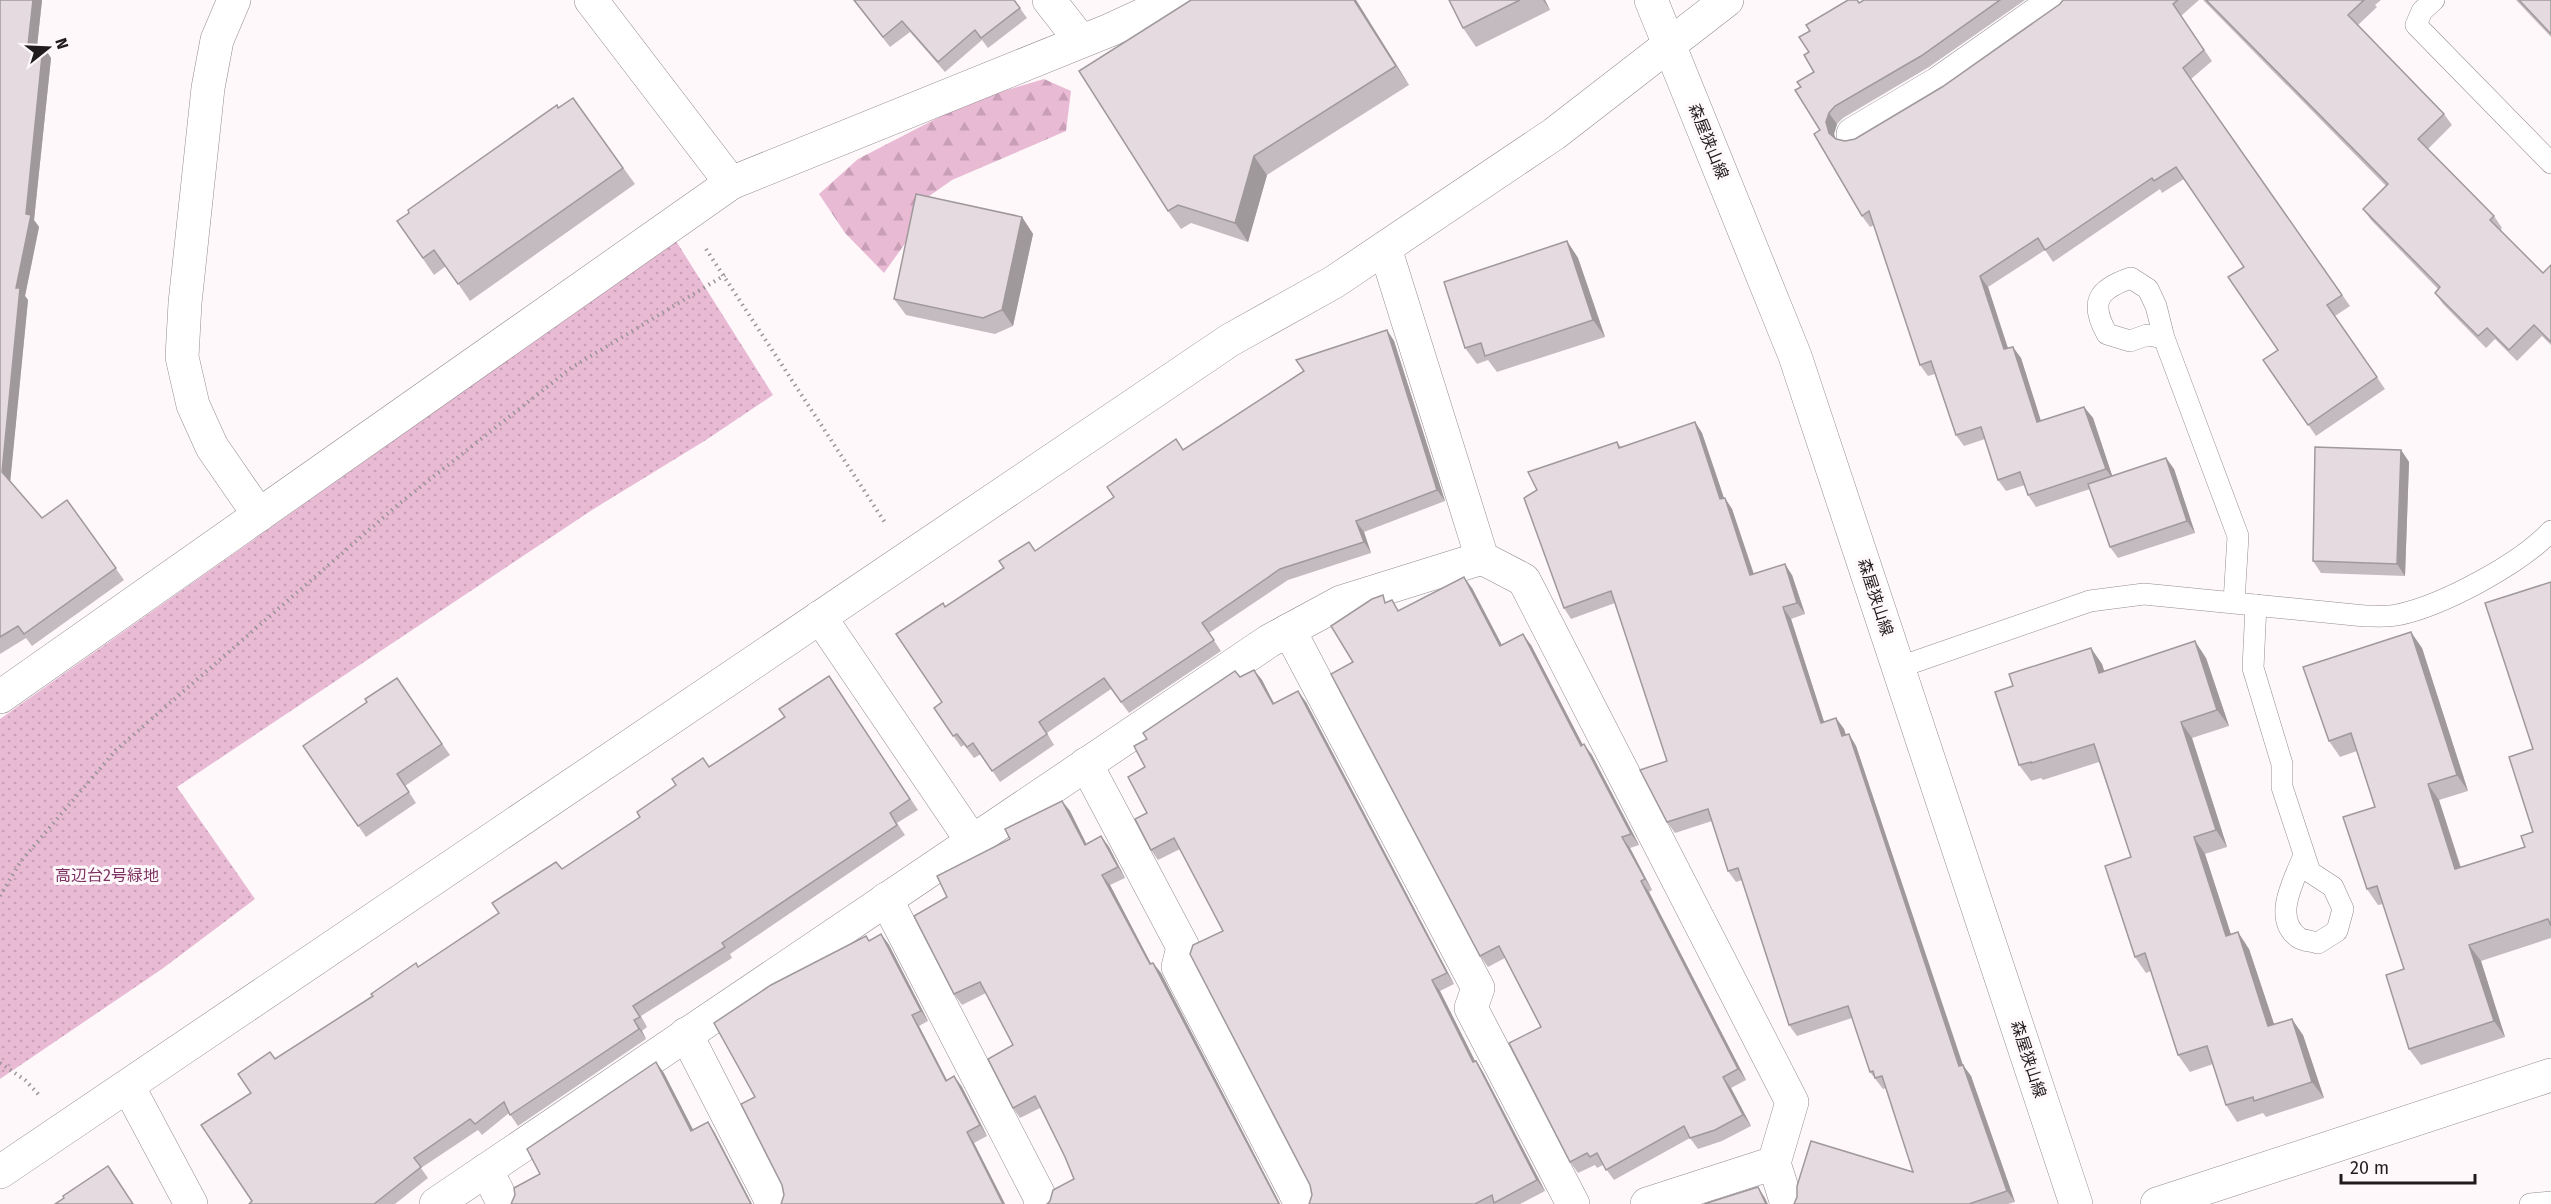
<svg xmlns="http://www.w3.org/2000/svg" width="2551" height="1204" font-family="'Fira Sans','Noto Sans JP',sans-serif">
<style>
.forest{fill:url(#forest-firs)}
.park{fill:url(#park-dots)}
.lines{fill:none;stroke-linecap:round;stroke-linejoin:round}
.lane-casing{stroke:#948b90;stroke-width:22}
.street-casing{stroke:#948b90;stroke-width:34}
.secondary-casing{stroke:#948b90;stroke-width:34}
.path{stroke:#9a9597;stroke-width:4;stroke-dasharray:1.5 4.5;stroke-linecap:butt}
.lane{stroke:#fff;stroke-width:21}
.street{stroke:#fff;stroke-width:33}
.secondary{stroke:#fff;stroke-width:33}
.wall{fill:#c4bbc0}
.shaded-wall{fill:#a0999c}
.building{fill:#e4dadf;stroke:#a0999c;stroke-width:1.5}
.labels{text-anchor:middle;stroke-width:6;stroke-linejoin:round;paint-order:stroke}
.street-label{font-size:16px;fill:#201c1e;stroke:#fef8fb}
.park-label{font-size:16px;fill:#7d3261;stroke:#fef8fb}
</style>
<defs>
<pattern id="forest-firs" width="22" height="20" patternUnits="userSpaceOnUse" patternTransform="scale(1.5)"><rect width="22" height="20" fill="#e9bad4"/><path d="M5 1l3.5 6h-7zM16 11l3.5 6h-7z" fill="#c89fb6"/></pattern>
<pattern id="park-dots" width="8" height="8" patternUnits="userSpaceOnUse" patternTransform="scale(1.5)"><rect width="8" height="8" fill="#e9bad4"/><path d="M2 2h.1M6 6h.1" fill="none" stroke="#c89fb6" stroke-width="1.8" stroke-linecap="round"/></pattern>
</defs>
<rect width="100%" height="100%" fill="#fef8fb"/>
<polygon class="forest" points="1044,79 1071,91 1066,131 952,180 928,197 914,231 884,273 845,233 819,194 858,159 949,112 990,95"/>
<polygon class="park" points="676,241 773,395 706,440 592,510 177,787 255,899 162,969 0,1079 0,719"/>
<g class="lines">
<defs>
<g id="lane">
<polyline points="2434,0 2422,11 2416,25 2551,163"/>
<path d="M2164 338 2147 335 2130 341 2107 334C2089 302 2098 289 2131 278L2148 289 2156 306 2164 338 2238 536 2234 602"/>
<path d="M2256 605 2253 668 2282 764V787L2310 872 2333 887 2343 909 2337 931 2318 943C2312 941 2304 941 2299 938 2271 918 2295 879 2304 855"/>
<path d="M1900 667 2090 601 2144 594 2365 616C2375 616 2387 617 2397 615 2442 606 2520 564 2551 531"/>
<polyline points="2530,1204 2551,1202"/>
</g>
<g id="street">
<polyline points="234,0 217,40 208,88 185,303 182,357 193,405 212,447 259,515"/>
<polyline points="591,0 731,183"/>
<polyline points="1049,0 1081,41"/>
<polyline points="1853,134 1939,83 2057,0"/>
<polyline points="1385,248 1482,558 1524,580 1792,1102 1774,1163 1787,1204"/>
<polyline points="820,617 972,841"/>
<polyline points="1289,630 1478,988 1471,1008 1573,1204"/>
<polyline points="0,697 731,183 1110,30 1175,0"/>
<polyline points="1086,764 1183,947 1178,967 1301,1204"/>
<polyline points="886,899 1042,1201 1040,1204"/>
<polyline points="686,1034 773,1204"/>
<polyline points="486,1170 504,1204"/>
<polyline points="436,1204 1269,641 1341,602 1482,558"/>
<polyline points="1647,1204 1774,1163"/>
<polyline points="2157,1204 2551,1075"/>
</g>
<g id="secondary">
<polyline points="1651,0 1795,356 2076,1204"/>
<polyline points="128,1086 191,1204"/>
<polyline points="0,1172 1230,340 1334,282 1554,134 1727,0"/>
</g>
</defs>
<use href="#lane" class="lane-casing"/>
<use href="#street" class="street-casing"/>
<use href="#secondary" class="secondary-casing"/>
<g class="path">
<polyline points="706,249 886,524"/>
<polyline points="0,896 21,861 116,750 400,503 571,368 725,275"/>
<polyline points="0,1063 25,1080 41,1097"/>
</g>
<use href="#lane" class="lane"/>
<use href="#street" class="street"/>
<use href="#secondary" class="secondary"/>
</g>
<g class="wall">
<polygon points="0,0 42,0 37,46 43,46 51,58 34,220 39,227 25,296 28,300 10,481 42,518 67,500 124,580 32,646 26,638 0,654"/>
<polygon points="853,0 1014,0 1027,18 988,48 982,40 945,72 910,32 890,47"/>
<polygon points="1191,0 1356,0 1409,85 1267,175 1248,242 1191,223 1181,229 1168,211"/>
<polygon points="1449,0 1545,0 1550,10 1476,47 1463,28"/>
<polygon points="1858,0 1860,3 1864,0 2025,0 1929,67 1843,118 1837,124 1834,134 1836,139 1845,141 1855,139 1942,87 2060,4 2063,0 2199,0 2181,16 2212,61 2191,79 2350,306 2335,316 2385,389 2316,436 2263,360 2278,350 2244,267 2184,179 2162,193 2160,189 2053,262 2045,250 1988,287 2008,348 2021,358 2041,421 2084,407 2093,418 2112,476 2166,458 2174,469 2195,533 2118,558 2110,547 2090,489 2036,507 2028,495 2025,485 2006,491 1998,480 1985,439 1964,446 1956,435 1935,374 1928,376 1920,365 1874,225 1870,227 1862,216 1820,130 1801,87 1814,72 1809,52"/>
<polygon points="2203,0 2381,0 2375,5 2377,7 2358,25 2444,114 2452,125 2428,149 2494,216 2502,228 2500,230 2543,273 2551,265 2551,345 2542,336 2517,361 2495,339 2486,348 2443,304 2435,293 2438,289 2371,220 2363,209 2386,186"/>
<polygon points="2516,0 2551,0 2551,37"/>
<polygon points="573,98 635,184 470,301 446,266 434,275 397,221"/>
<polygon points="1022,217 1033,234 1013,326 995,334 906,315 894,299"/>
<polygon points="1567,241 1578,258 1605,337 1497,372 1488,360 1477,364 1465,348"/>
<polygon points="1387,330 1394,341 1445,501 1364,532 1371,553 1288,580 1209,633 1221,651 1129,713 1111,689 1047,733 1054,745 1000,782 981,754 974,758 964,745 961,747 934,708 942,702 945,607 1036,551 1184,449"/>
<polygon points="1695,422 1702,433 1724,498 1732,509 1754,574 1792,575 1805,614 1791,619 1824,722 1836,718 1844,729 1846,735 1849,734 1856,746 1962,1065 1971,1076 2015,1202 2008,1204 1794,1204 1913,1172 1886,1088 1883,1089 1870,1072 1852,1018 1797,1036 1789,1025 1742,880 1736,882 1728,871 1712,821 1675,833 1667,822 1667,761 1615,603 1571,619 1564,608 1617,442 1621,447"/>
<polygon points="2401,450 2409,462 2405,576 2321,573 2313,561"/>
<polygon points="2551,582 2551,938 2481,961 2505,1037 2421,1065 2409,1049 2404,969 2383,904 2378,905 2367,889 2375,807 2357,751 2340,757 2329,741 2422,648 2468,791 2439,800 2461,867 2525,847 2533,832 2533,749"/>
<polygon points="1472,588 1502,645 1531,645 1583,745 1592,755 1639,845 1630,848 1652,890 1649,892 1746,1080 1731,1088 1751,1126 1722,1141 1698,1149 1690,1138 1614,1180 1603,1165 1597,1168 1595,1165 1578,1173 1570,1162 1541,1027 1505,958 1488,967 1480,956 1387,602 1392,600 1399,611"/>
<polygon points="2206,658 2229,726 2192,738 2227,847 2205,854 2231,935 2249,949 2274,1024 2303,1035 2324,1098 2266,1117 2263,1113 2237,1122 2226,1105 2213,1064 2190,1072 2178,1055 2151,971 2146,973 2135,957 2131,857 2099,762 2043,780 2041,778 2031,781 2019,765 2102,664 2104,671"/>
<polygon points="1254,670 1262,680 1274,704 1306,702 1454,984 1440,991 1475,1061 1476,1061 1483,1072 1545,1191 1520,1204 1309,1204 1312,1195 1310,1185 1223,931 1180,849 1158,860 1151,850 1147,813 1145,767 1147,739 1240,677"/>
<polygon points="829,676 918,810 897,823 905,835 730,954 732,958 641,1016 647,1027 642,1031 646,1039 518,1126 509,1113 482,1135 478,1130 421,1168 428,1178 395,1204 249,1204 252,1201 251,1093 275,1059 418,967 640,817 709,767 785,717"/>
<polygon points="397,678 450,755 405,786 416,803 366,837 303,746 367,702"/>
<polygon points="1062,801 1070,811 1086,844 1101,836 1109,847 1125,878 1110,885 1151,964 1153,963 1161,973 1280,1204 1047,1204 1074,1179 1065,1157 1040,1108 1020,1118 1013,1108 1013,1045 986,993 962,1005 954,994 947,897 1010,839"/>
<polygon points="881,934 889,945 928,1021 919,1026 947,1080 954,1076 962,1087 987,1136 974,1143 1005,1204 781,1204 784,1195 782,1185 755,1097 870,941"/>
</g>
<g class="shaded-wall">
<polygon points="33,0 42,0 36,56 28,45"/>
<polygon points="1354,0 1356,0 1409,85 1396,66"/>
<polygon points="1543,0 1545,0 1550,10"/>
<polygon points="43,46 51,58 34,220 39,227 25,296 28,300 10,484 2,472 16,288 26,214"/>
<polygon points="1829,113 1837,124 1834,134 1837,144 1829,133 1826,122"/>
<polygon points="1254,156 1267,175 1248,242 1235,223"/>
<polygon points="1022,217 1033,234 1013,326 1002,310"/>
<polygon points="1567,241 1578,258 1605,337 1593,320"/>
<polygon points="1980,276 1988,287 2012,361 2004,349"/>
<polygon points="1387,330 1394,341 1445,501 1437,490"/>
<polygon points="2013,347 2021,358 2045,434 2037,422"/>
<polygon points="2084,407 2093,418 2114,481 2106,469"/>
<polygon points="1695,422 1702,433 1728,510 1720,499"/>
<polygon points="2401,450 2409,462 2405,576 2397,564"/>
<polygon points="2166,458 2174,469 2195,533 2187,521"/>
<polygon points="1725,498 1732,509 1758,587 1750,575"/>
<polygon points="1356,521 1364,532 1371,553 1364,542"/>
<polygon points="1785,564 1792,575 1805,614 1797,603"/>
<polygon points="1464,577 1472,588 1508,657 1500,646"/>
<polygon points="1783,607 1791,619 1828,734 1821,723"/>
<polygon points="2411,632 2422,648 2468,791 2457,775"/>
<polygon points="1523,634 1531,645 1589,757 1581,746"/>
<polygon points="2195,641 2206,658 2229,726 2217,710"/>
<polygon points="2091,648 2102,664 2110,689 2099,673"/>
<polygon points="1254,670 1262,680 1280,715 1273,704"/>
<polygon points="1298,691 1306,702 1454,984 1447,973"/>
<polygon points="1836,718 1844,729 1850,748 1842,736"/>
<polygon points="2181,722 2192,738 2227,847 2216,830"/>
<polygon points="1849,734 1856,746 1967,1077 1959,1066"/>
<polygon points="1584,744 1592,755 1639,845 1631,834"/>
<polygon points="2428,784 2439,800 2466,885 2455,869"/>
<polygon points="1062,801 1070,811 1092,855 1085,845"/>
<polygon points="1101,836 1109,847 1125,878 1118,867"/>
<polygon points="1622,837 1630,848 1652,890 1645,879"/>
<polygon points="2194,837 2205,854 2237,953 2226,936"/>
<polygon points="1102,875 1110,885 1157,975 1150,964"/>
<polygon points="1641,881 1649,892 1746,1080 1738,1069"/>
<polygon points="2238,932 2249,949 2280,1042 2268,1026"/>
<polygon points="881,934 889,945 928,1021 921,1011"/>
<polygon points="2469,945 2481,961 2505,1037 2494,1021"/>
<polygon points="1153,963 1161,973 1280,1204 1278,1204"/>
<polygon points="1432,980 1440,991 1481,1073 1473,1062"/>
<polygon points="912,1015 919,1026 953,1092 946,1081"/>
<polygon points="2292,1019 2303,1035 2324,1098 2312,1082"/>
<polygon points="634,1020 642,1031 646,1039 639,1029"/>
<polygon points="1476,1061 1483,1072 1545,1191 1537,1180"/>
<polygon points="656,1062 664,1073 699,1141 691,1131"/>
<polygon points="1963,1065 1971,1076 2015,1202 2007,1191"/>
<polygon points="954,1076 962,1087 987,1136 980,1125"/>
<polygon points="1723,1077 1731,1088 1751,1126 1743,1115"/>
<polygon points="708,1122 715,1133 752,1204 750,1204"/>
<polygon points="967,1132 974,1143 1005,1204 1003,1204"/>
<polygon points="1758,1187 1765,1198 1768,1204 1766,1204"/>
</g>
<g class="building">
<polygon points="0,0 33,0 28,45 43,46 26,214 31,215 16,288 20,288 2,472 42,518 67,500 116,568 24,634 18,626 0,637"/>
<polygon points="854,0 1014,0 1020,8 981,38 975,30 938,62 902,21 883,37"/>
<polygon points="1191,0 1354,0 1396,66 1254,156 1235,223 1178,205 1168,211 1079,71"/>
<polygon points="1449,0 1520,0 1463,28"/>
<polygon points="1848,0 1857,0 1859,3 1864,0 2000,0 1921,56 1835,106 1829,113 1826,122 1829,133 1836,139 1845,141 1855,139 1942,87 2060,4 2063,0 2178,0 2173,4 2204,50 2183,68 2342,295 2327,305 2377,377 2308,425 2263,360 2278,350 2228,277 2244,267 2176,167 2154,181 2152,178 2045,250 2038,238 1980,276 2004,349 2013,347 2037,422 2084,407 2106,469 2028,495 2020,472 1998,480 1981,427 1956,435 1931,361 1920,365 1869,211 1862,216 1814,134 1820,130 1795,90 1801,87 1797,82 1814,72 1804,55 1809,52 1799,37 1810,31 1806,25"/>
<polygon points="2206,0 2364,0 2348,15 2444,114 2418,139 2494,216 2490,220 2543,273 2551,265 2551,342 2534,325 2509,350 2487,328 2478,336 2435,293 2440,287 2363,209 2388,184"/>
<polygon points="2519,0 2551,0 2551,34"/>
<polygon points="573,98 623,168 458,284 434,250 423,258 397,221 409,213 408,210 557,105 558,108"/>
<polygon points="916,194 1022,217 1002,310 983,318 894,299"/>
<polygon points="1567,241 1593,320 1485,356 1481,343 1465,348 1444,282"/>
<polygon points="1387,330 1437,490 1356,521 1364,542 1280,569 1202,623 1214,640 1121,702 1104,678 1039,722 1047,734 992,771 973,743 967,747 957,734 953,736 934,708 942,702 896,634 943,603 945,607 1004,568 999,561 1029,542 1035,551 1114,497 1107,487 1176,439 1183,450 1304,371 1296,360"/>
<polygon points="1695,422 1720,499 1725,498 1750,575 1785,564 1797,603 1783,607 1821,723 1836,718 1842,736 1849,734 1959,1066 1963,1065 2007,1191 1969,1204 1794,1204 1797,1197 1797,1186 1811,1141 1913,1172 1882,1076 1875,1078 1873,1071 1870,1072 1848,1006 1789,1025 1738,868 1728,871 1708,809 1667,822 1640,770 1667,761 1611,591 1564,608 1524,498 1537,490 1528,472 1617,442 1619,448"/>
<polygon points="2315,447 2401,450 2397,564 2313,561"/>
<polygon points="2166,458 2187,521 2110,547 2088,484"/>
<polygon points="1464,577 1500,646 1523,634 1581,746 1584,744 1631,834 1622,837 1645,879 1641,881 1738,1069 1723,1077 1743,1115 1715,1130 1690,1138 1684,1126 1606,1170 1597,1153 1590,1157 1587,1153 1570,1162 1509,1043 1541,1027 1499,946 1480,956 1331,674 1353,662 1331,626 1372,599 1383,595 1385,603 1392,600 1398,611"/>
<polygon points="2551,582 2551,926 2548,919 2469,945 2494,1021 2409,1049 2386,975 2404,969 2377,886 2367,889 2343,817 2375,807 2351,733 2329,741 2303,667 2411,632 2457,775 2428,784 2455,869 2525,847 2521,836 2533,832 2509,757 2533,749 2485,603"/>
<polygon points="2195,641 2217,710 2181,722 2216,830 2194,837 2226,936 2238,932 2268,1026 2292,1019 2312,1082 2254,1101 2253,1097 2226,1105 2207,1046 2178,1055 2145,953 2135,957 2105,866 2131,857 2094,744 2031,763 2031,762 2019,765 1995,692 2013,686 2009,674 2091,648 2099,673"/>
<polygon points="1254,670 1273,704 1298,691 1447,973 1432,980 1473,1062 1476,1061 1537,1180 1494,1203 1492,1195 1475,1204 1309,1204 1312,1195 1310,1185 1190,954 1193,945 1223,931 1174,838 1151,850 1135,819 1147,813 1128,777 1145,767 1134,746 1147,739 1143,733 1235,671 1240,677"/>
<polygon points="829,676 910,799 890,813 897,825 722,943 725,947 633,1006 640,1017 634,1020 639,1029 510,1115 504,1102 475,1124 470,1119 414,1158 421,1167 374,1204 249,1204 252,1201 201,1125 251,1093 238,1074 270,1052 275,1059 373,996 371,994 416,963 418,967 499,913 492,903 556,862 562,869 640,817 637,812 676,785 672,779 703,758 709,767 785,717 779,709"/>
<polygon points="397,678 442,744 397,774 409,792 358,826 303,746 367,702 365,699"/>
<polygon points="1062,801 1085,845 1101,836 1118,867 1102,875 1150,964 1153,963 1279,1204 1047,1204 1050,1201 1053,1190 1074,1179 1065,1157 1035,1096 1013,1108 988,1059 1013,1045 980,982 954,994 914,916 947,897 937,876 1010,839 1005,829"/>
<polygon points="881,934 921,1011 912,1015 946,1081 954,1076 980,1125 967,1132 1003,1204 781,1204 784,1195 782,1185 741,1104 755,1097 714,1023 771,985 866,936 869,941"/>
<polygon points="656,1062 691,1131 708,1122 751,1204 511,1204 515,1195 514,1188 540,1174 527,1149"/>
<polygon points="108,1166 133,1204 55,1204 64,1198 63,1196"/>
<polygon points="1758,1187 1766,1204 1704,1204"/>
</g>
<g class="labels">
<g class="street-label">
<text transform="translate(1709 141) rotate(68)" y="6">森屋狭山線</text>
<text transform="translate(1876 597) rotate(72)" y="6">森屋狭山線</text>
<text transform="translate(2029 1059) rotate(72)" y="6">森屋狭山線</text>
</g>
<g class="park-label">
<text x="107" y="881">高辺台2号緑地</text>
</g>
</g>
<g transform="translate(48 48) rotate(72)" stroke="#fef8fb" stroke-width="4.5" paint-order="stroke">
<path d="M0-4.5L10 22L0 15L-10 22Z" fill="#201c1e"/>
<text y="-9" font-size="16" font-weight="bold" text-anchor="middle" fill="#201c1e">N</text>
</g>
<path d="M2341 1174v9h134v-9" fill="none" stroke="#201c1e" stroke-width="3"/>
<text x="2350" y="1174" font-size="18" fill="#201c1e" stroke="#fef8fb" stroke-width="4.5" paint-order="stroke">20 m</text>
</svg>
